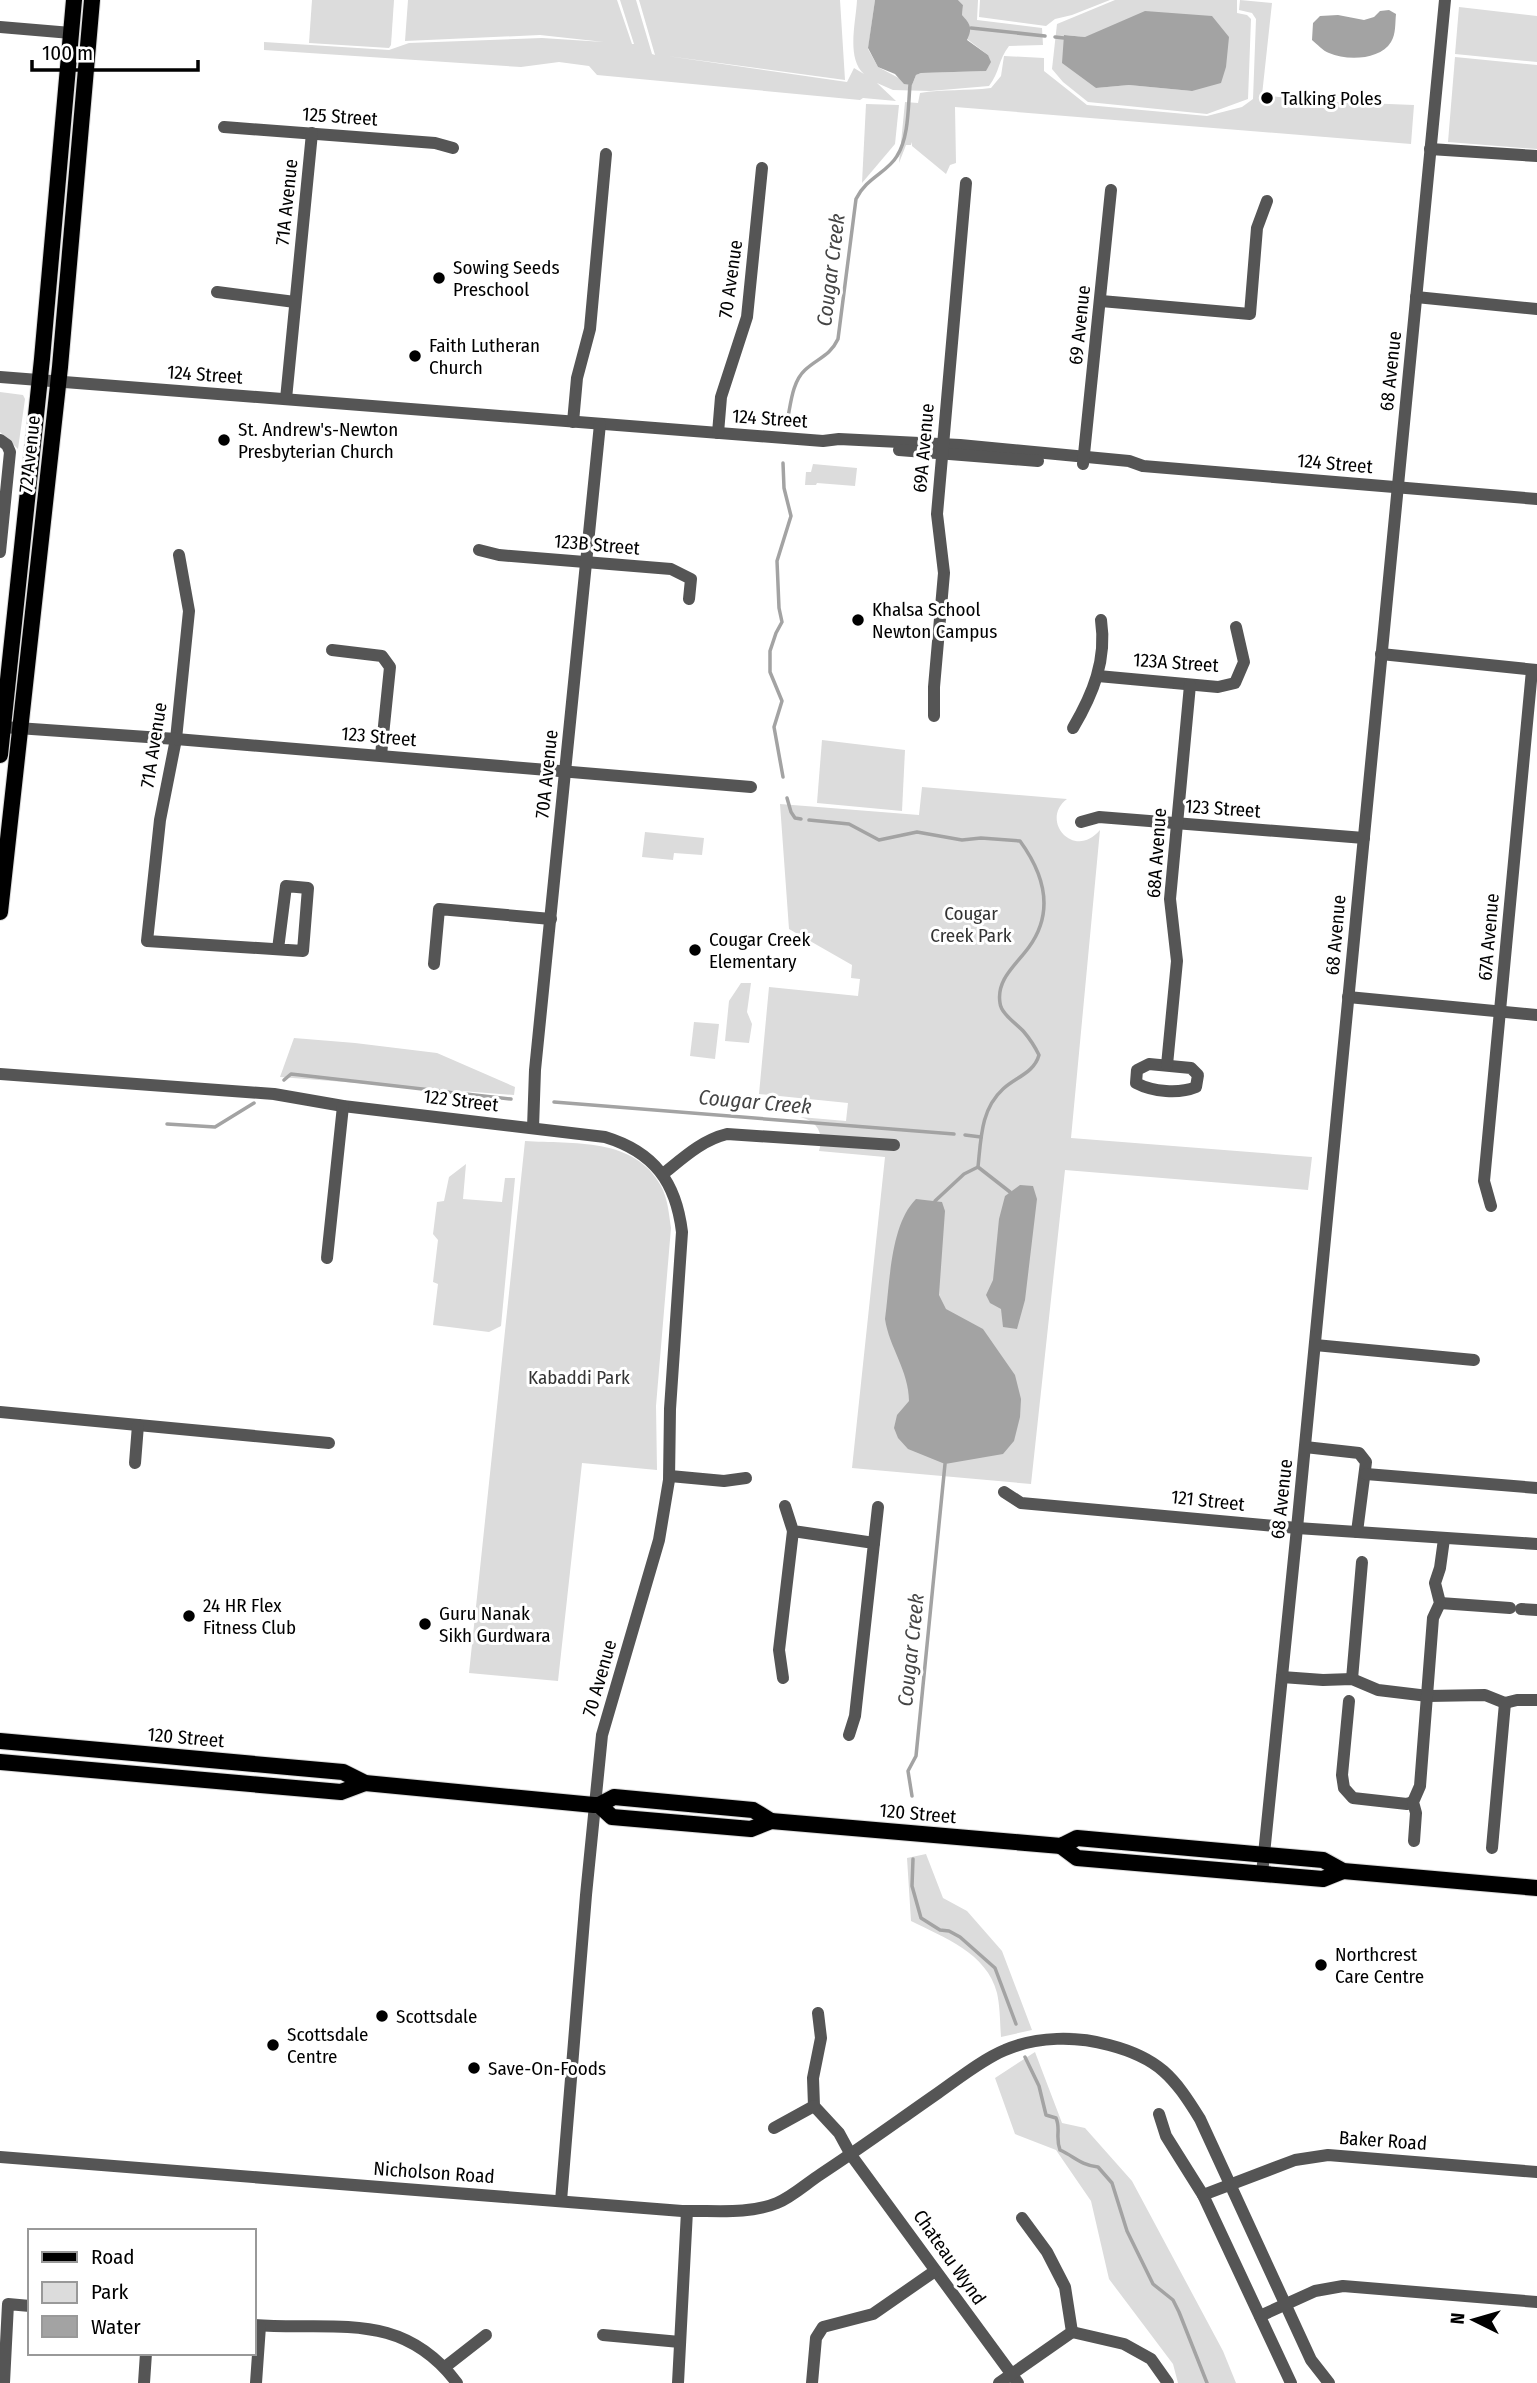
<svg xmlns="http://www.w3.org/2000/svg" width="1537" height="2383" font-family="'Fira Sans Condensed',sans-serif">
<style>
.green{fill:#dcdcdc;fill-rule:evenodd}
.water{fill:#a3a3a3}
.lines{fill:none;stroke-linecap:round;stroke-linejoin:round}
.stream{stroke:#a3a3a3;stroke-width:3.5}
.major-casing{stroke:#dbdbdb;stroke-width:18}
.minor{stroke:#555;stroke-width:12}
.major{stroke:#000;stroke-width:16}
.poi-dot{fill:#000;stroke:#fff;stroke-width:2.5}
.labels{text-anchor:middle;stroke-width:6;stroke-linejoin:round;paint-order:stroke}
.poi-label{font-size:19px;fill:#000;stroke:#fff;text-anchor:start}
.street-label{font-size:19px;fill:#000;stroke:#fff}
.park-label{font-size:19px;fill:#333;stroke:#fff}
.water-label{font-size:21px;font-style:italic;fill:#444;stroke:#fff}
</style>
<rect width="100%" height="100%" fill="#fff"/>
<g class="green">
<polygon points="312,0 394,0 391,45 389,48 309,43"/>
<path d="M408 0H617L632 44H634L620 0H636L652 54 655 55 639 0H840L845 80 667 56 847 82 854 68 864 74C846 58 856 22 857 0H875L868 49 878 67 912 85 916 75 921 73 986 71 988 55 967 39 962 15 963 5 958 0H978L977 20 1042 28 1043 45 1009 46C998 60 1000 72 989 86L930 91 893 90 877 83 896 101 863 98 860 100 597 75 589 66 559 62 521 67 264 50V42L389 50 409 43 542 38 604 42 540 35 405 41Z"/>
<polygon points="980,0 1110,0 1072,15 1055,19 1046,26 979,17"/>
<path d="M1115 0H1237V13L1247 15 1251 19 1248 99 1207 114 1088 102 1063 82 1052 69 1057 24ZM1065 35 1085 37 1192 91 1129 85 1096 88Z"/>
<path d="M1240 0 1272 3 1262 95 1314 101 1414 105 1411 144 955 107 956 163 950 165 946 174 912 146V142L911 145H906L899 163 905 102 918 103 920 93C942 89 967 91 991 88L1001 76 1004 56 1044 58V71L1087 105 1207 116 1242 107 1253 99 1256 19 1252 13 1239 10Z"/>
<polygon points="1459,7 1537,16 1537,62 1455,54"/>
<polygon points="1455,57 1537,65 1537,149 1448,142"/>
<polygon points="866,104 899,105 895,144 862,183"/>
<polygon points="0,392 23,395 25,399 18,449 0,432"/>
<polygon points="813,464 857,468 855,486 817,483 816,485 805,485 806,472 811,472"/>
<polygon points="822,740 905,750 902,811 817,803"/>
<path d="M922 787 1067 799C1039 820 1074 861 1100 830L1071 1138 1312 1157 1308 1190 1065 1170 1031 1484 852 1468 885 1157 819 1151C824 1134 818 1121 800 1117L846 1121 848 1103 759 1094 769 987 858 996 860 979 851 978 852 965 789 929 780 804 919 815Z"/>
<polygon points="645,832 704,838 702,855 674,853 673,860 642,857"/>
<polygon points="741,983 751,983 747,1012 752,1024 749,1043 725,1041 729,1001"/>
<polygon points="694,1022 719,1024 715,1059 690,1056"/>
<polygon points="294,1038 355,1043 437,1053 515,1087 514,1095 280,1077"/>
<path d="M525 1141C573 1144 635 1137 661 1186 668 1199 669 1215 671 1228L656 1406 657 1470 582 1463 558 1681 469 1673Z"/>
<polygon points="466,1164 463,1199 502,1202 505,1178 515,1178 501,1326 489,1332 433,1325 438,1284 433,1282 438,1240 433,1234 437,1202 444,1201 449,1177"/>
<path d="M926 1854 943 1898 967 1911 1002 1951 1032 2030 1001 2037C1000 2022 1000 2006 997 1993 987 1953 943 1937 911 1921L907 1858Z"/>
<polygon points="1035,2052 1062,2123 1085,2128 1132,2181 1223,2351 1236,2383 1178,2383 1173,2364 1109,2279 1091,2201 1056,2150 1015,2134 995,2078"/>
</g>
<g class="water">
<path d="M875 0H958L963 5 962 15C970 24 973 28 967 40L988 55 991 62 986 71 921 73 916 75 912 85 904 84 895 74 878 67 868 48Z"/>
<path d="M1389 10 1396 14C1395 23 1396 34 1391 42 1380 60 1347 61 1329 53 1323 51 1317 44 1312 40L1313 23 1320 16 1338 15 1364 20 1374 17 1380 11Z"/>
<polygon points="1145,11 1212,16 1229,37 1226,67 1221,83 1192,91 1129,85 1096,88 1062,63 1064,35 1085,37"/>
<polygon points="1020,1185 1033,1186 1037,1199 1025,1300 1017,1329 1003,1327 1001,1309 990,1303 986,1295 993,1280 999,1219 1005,1196"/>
<path d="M916 1199 942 1202 945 1211 939 1295 946 1309 983 1329 1015 1375 1021 1399 1020 1417 1014 1441 1003 1454 945 1464 908 1449 898 1438 894 1428 897 1415 909 1401C909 1371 889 1347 885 1319 890 1283 890 1225 916 1199Z"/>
</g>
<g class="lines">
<g class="stream">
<polyline points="971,28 1045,36"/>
<polyline points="1055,37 1064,38"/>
<path d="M788 417C791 401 793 381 805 370 818 358 830 356 838 339L856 199C866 178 888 172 897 156 909 137 908 107 910 85"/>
<polyline points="783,463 784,488 791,516 777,561 779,608 782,622 776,633 770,651 770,672 782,701 774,727 783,777"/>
<polyline points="787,798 791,812 795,818 801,819"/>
<path d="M809 820 849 824 879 840 917 832 962 840 981 838 1020 841C1044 874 1055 911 1029 947 1017 964 996 979 1000 1003 1001 1014 1017 1024 1024 1032 1030 1039 1035 1047 1039 1055 1034 1073 1016 1077 1003 1089 981 1109 981 1138 978 1167L1010 1192"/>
<polyline points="284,1080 291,1074 511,1099"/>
<polyline points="554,1102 954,1134"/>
<polyline points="167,1124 215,1127 254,1103"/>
<polyline points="965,1135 981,1137"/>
<polyline points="935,1201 964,1174 978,1167"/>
<polyline points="912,1796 908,1771 916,1756 945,1464"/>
<polyline points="913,1859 912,1886 921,1918 940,1930 949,1931 960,1937 995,1968 1016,2024"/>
<path d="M1025 2057 1039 2086 1046 2115 1056 2118C1061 2129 1055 2137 1060 2150 1075 2157 1081 2165 1098 2167L1112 2183 1127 2231 1153 2284 1173 2300 1179 2312 1207 2383"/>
</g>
<defs>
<g id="major">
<polyline points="0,755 42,359 74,0"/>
<polyline points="0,912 60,367 92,0"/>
<polyline points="0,1741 343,1772 365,1783 594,1805 599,1805 614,1797 753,1810 771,1821"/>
<polyline points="0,1762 341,1792 365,1783"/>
<polyline points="599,1805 612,1817 751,1829 771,1821 1061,1846 1077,1838 1323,1860 1343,1871 1537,1888"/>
<polyline points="1061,1846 1077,1858 1323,1879 1343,1871"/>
</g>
</defs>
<use href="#major" class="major-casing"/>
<g class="minor">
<polyline points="0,27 71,33"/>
<polyline points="224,127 435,143 453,148"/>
<polyline points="1430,149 1537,156"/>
<polyline points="217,292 295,302"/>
<polyline points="1416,297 1537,309"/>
<polyline points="1101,301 1250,314 1257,228 1267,201"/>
<polyline points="0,377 823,441 839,439 960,445 1129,461 1143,466 1537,499"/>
<polyline points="286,399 312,133"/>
<polyline points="573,422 577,378 590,329 606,154"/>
<polyline points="718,433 721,397 747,317 762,168"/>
<polyline points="0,440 7,445 10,452 0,552"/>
<polyline points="899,450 1038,461"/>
<polyline points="1083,464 1111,190"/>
<polyline points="479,550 499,555 671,569 691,579 689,599"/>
<polyline points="179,555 189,611 176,739 160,820 147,941 303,951 308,888 286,886 278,949"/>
<polyline points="332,650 382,656 390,667 381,755"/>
<polyline points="1381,654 1537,670"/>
<polyline points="1098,676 1218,687 1235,683 1244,662 1236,627"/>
<polyline points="934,716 934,687 944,573 937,514 966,183"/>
<polyline points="3,727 176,739 751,787"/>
<path d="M1073 728C1093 694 1107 660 1101 620"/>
<polyline points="1081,822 1099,817 1364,838"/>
<polyline points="434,964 439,909 551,919"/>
<polyline points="1348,997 1537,1015"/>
<path d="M1149 1064 1191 1068 1198 1075 1196 1087C1179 1094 1153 1092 1136 1083L1137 1070Z"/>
<polyline points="1167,1065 1177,961 1170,899 1190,685"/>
<path d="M0 1074 274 1094 343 1106 605 1137C654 1152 676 1182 682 1232L670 1409 669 1480 659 1540 602 1735 586 1895 561 2201"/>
<polyline points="533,1128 535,1070 600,424"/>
<path d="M663 1174C683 1158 702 1140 727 1134L894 1145"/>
<polyline points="1491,1206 1484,1181 1532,670"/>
<polyline points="327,1258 343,1106"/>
<polyline points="1315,1345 1474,1360"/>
<polyline points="0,1412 329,1443"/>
<polyline points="1305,1447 1359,1453 1366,1462 1357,1532"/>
<polyline points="135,1463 138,1425"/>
<polyline points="1366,1474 1537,1488"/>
<polyline points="670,1476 724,1481 746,1478"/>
<polyline points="1004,1492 1021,1503 1297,1528 1537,1544"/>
<polyline points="785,1506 793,1531 874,1543 855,1716 849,1735"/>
<polyline points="874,1543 878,1507"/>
<polyline points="1440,1603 1510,1608"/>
<polyline points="1521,1609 1537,1610"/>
<polyline points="1282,1677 1323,1680 1352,1679 1378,1690 1428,1696 1485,1695 1505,1703 1517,1700 1537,1700"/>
<polyline points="783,1678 779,1650 793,1531"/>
<polyline points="1352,1679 1362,1562"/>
<polyline points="1349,1701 1342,1775 1344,1788 1353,1798 1407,1804 1413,1802"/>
<polyline points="1414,1841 1416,1813 1413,1802 1420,1786 1433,1618 1440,1603 1435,1583 1440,1568 1444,1539"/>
<polyline points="1492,1848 1505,1703"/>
<polyline points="1262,1874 1297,1528 1445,0"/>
<polyline points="818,2013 821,2038 813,2078 814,2106 839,2133 851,2155 1018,2383"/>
<polyline points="1159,2114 1166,2136 1203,2195 1291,2383"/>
<polyline points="774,2128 814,2106"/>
<path d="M0 2157 682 2211C712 2210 748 2215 777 2203 792 2197 807 2183 821 2174 861 2148 899 2120 938 2093 958 2079 983 2059 1005 2050 1037 2036 1077 2036 1109 2045 1159 2058 1174 2077 1200 2119L1311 2360 1329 2383"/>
<polyline points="1203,2195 1295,2160 1328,2155 1537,2172"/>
<polyline points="1260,2316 1315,2291 1343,2286 1537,2302"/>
<path d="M254 2325C334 2331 401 2309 457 2383"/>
<polyline points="1072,2332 1124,2344 1151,2359 1168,2383"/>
<polyline points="603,2335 680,2342"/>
<polyline points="445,2367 486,2335"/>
<polyline points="4,2383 8,2304 30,2306"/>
<polyline points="144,2383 146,2353"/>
<polyline points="256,2383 260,2326"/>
<polyline points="678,2383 687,2211"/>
<polyline points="812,2383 816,2338 823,2327 873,2314 935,2271"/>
<polyline points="999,2383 1072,2332 1065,2287 1047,2252 1022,2218"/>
</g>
<use href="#major" class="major"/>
</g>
<g class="poi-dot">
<circle cx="1267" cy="98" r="7"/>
<circle cx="439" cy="278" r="7"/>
<circle cx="415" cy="356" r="7"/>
<circle cx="224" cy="440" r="7"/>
<circle cx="858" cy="620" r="7"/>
<circle cx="695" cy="950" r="7"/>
<circle cx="189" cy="1616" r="7"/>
<circle cx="425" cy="1624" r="7"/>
<circle cx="1321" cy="1965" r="7"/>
<circle cx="382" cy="2016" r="7"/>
<circle cx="273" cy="2045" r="7"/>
<circle cx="474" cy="2068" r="7"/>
</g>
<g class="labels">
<g class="poi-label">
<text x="1281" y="105">Talking Poles</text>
<text x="453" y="274">Sowing Seeds<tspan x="453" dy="22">Preschool</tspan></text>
<text x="429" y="352">Faith Lutheran<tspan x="429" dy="22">Church</tspan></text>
<text x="238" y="436">St. Andrew's-Newton<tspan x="238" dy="22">Presbyterian Church</tspan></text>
<text x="872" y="616">Khalsa School<tspan x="872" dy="22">Newton Campus</tspan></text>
<text x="709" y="946">Cougar Creek<tspan x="709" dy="22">Elementary</tspan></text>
<text x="203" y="1612">24 HR Flex<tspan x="203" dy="22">Fitness Club</tspan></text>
<text x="439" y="1620">Guru Nanak<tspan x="439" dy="22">Sikh Gurdwara</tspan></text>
<text x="1335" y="1961">Northcrest<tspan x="1335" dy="22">Care Centre</tspan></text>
<text x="396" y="2023">Scottsdale</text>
<text x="287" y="2041">Scottsdale<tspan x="287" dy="22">Centre</tspan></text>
<text x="488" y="2075">Save-On-Foods</text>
</g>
<g class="street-label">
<text transform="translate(340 116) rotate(4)" y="7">125 Street</text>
<text transform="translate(286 202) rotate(-84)" y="7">71A Avenue</text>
<text transform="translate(730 279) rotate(-82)" y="7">70 Avenue</text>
<text transform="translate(1079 325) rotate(-84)" y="7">69 Avenue</text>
<text transform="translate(1390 371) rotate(-84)" y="7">68 Avenue</text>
<text transform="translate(205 374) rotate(4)" y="7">124 Street</text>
<text transform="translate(770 418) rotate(4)" y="7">124 Street</text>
<text transform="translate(923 448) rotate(-85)" y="7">69A Avenue</text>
<text transform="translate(29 454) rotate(-84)" y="7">72 Avenue</text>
<text transform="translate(1335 463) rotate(5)" y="7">124 Street</text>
<text transform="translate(597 544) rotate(5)" y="7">123B Street</text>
<text transform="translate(1176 662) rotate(4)" y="7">123A Street</text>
<text transform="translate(379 736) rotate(5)" y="7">123 Street</text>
<text transform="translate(153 745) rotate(-81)" y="7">71A Avenue</text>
<text transform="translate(546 774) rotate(-84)" y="7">70A Avenue</text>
<text transform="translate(1223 808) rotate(4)" y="7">123 Street</text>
<text transform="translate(1156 853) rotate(-86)" y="7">68A Avenue</text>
<text transform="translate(1335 935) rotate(-85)" y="7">68 Avenue</text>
<text transform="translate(1488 937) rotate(-85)" y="7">67A Avenue</text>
<text transform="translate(461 1100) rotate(7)" y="7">122 Street</text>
<text transform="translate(1281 1499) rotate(-84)" y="7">68 Avenue</text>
<text transform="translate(1208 1500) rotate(6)" y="7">121 Street</text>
<text transform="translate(599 1678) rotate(-74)" y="7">70 Avenue</text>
<text transform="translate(186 1737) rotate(5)" y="7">120 Street</text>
<text transform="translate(918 1813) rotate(5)" y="7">120 Street</text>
<text transform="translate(1383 2140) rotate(4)" y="7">Baker Road</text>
<text transform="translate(434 2172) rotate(4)" y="7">Nicholson Road</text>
<text transform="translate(950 2257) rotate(55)" y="7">Chateau Wynd</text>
</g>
<g class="park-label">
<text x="971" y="920">Cougar<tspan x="971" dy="22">Creek Park</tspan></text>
<text x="579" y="1384">Kabaddi Park</text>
</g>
<g class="water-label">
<text transform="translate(831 270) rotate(-83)" y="7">Cougar Creek</text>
<text transform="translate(755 1102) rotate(5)" y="7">Cougar Creek</text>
<text transform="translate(911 1650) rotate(-84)" y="7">Cougar Creek</text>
</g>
</g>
<rect x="28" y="2229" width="228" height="126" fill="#ffffff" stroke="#999999" stroke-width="2"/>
<rect x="42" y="2252" width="35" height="10" fill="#000000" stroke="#999999" stroke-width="2"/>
<text x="91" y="2264" font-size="21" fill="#000000">Road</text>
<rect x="42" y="2282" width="35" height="21" fill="#dcdcdc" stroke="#999999" stroke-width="2"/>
<text x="91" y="2299" font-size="21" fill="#000000">Park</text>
<rect x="42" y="2316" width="35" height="21" fill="#a3a3a3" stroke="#999999" stroke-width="2"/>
<text x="91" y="2334" font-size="21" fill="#000000">Water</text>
<g transform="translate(1474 2320) rotate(275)" stroke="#ffffff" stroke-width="5" paint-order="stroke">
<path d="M0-5L12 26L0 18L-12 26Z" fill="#000000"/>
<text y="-10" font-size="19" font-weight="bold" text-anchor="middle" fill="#000000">N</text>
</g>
<path d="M32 60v10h166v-10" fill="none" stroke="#000000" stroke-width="3.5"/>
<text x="42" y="60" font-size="21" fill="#000000" stroke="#ffffff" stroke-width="5" paint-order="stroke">100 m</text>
</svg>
